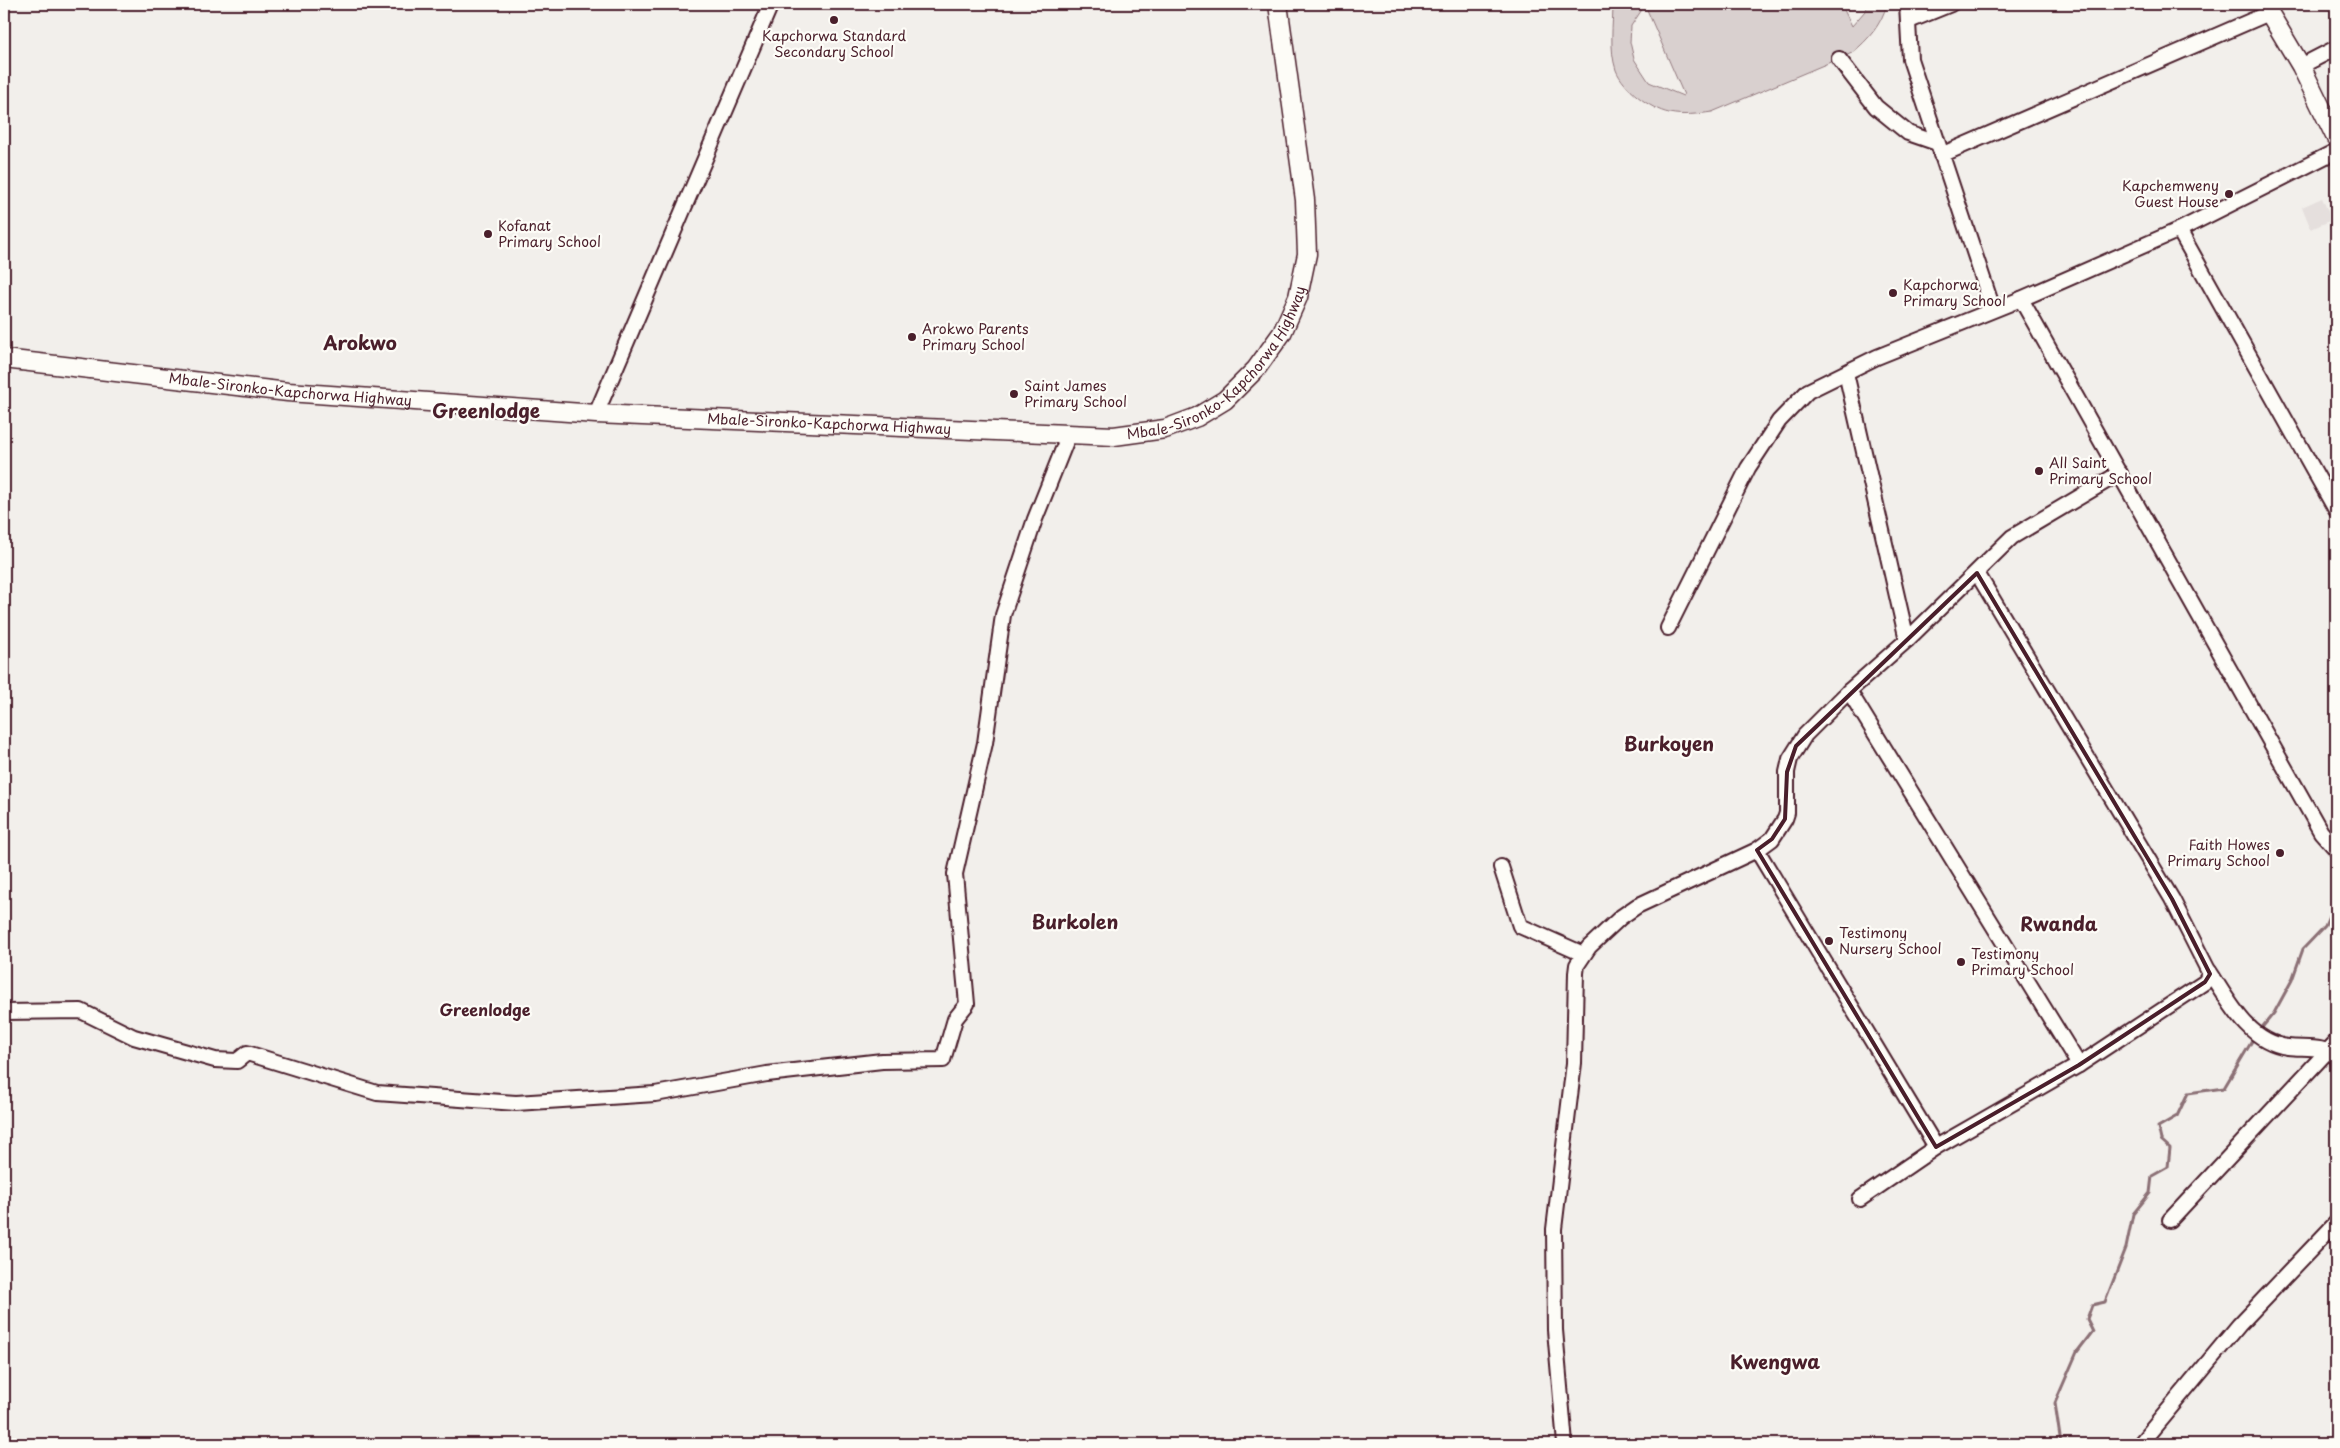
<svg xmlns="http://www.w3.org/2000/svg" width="2340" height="1448" font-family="'Playpen Sans',sans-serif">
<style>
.built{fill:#e5dfdd}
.green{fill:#d9d0cf;stroke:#92787d;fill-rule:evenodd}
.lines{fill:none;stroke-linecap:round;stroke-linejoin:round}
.stream{stroke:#8b6f75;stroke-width:3}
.minor-casing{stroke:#4a1f2b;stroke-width:18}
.major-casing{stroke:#4a1f2b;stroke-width:21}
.minor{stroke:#fdfcf7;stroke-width:14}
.major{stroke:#fdfcf7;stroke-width:18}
.marked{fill:none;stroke:#4a1f2b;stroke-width:4;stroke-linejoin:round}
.poi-dot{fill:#4a1f2b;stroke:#fdfcf7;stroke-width:2}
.labels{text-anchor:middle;stroke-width:4.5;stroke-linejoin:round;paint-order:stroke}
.poi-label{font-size:14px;fill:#4a1f2b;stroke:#fdfcf7;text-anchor:start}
.street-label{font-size:14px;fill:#4a1f2b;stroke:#fdfcf7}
.quarter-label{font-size:16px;font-weight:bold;fill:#4a1f2b;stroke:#fdfcf7}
.district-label{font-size:19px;font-weight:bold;fill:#4a1f2b;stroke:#fdfcf7}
</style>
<rect width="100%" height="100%" fill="#f2efeb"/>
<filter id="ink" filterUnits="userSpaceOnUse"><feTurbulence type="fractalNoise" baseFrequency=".02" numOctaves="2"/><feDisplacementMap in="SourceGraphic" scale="10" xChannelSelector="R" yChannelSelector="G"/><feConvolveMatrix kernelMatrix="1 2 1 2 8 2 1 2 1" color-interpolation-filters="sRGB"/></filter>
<g filter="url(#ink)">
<polygon class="built" points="2322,198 2332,220 2311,229 2302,207"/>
<path class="green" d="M1613 4H1841L1852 26 1865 11 1867 4H1887C1881 25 1869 39 1852 53L1712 112C1698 114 1683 116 1669 113 1650 109 1623 88 1616 70 1609 49 1613 25 1613 4ZM1645 5 1684 95 1683 96 1649 82 1634 59 1630 42 1631 26Z"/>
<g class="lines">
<g class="stream">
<polyline points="2259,1031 2274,1013 2292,980 2303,949 2325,926 2333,907 2336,907"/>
<polyline points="2061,1444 2055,1403 2077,1352 2093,1331 2087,1319 2092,1305 2105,1302 2126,1248 2133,1214 2150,1193 2152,1176 2168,1167 2170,1148 2161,1140 2158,1127 2177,1116 2188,1093 2224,1088 2255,1036"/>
</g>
<defs>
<g id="minor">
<polyline points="1907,4 1910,59 1993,309"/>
<polyline points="1909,21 1951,4"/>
<polyline points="1839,59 1876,107 1908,133 1937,143"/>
<polyline points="2301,66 2336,48"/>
<polyline points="1941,155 2269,13"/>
<polyline points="2179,230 2336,510"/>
<polyline points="2021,299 2321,832 2336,849"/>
<polyline points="1846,373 1907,640"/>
<polyline points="596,414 771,4"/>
<polyline points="1668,628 1748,468 1779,421 1808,391 1877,357 2021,299 2179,230 2336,151"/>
<polyline points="1849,691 2079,1065"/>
<polyline points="1757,850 1936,1147"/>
<polyline points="1501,867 1520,926 1583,954"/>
<path d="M2209 971C2229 1001 2248 1042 2288 1047 2305 1049 2324 1045 2336 1057"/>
<polyline points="4,1012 81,1011 134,1037 215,1060 237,1061 247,1053 377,1093 516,1103 655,1094 767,1074 882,1061 943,1060 955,1019 967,1004 955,874 985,743 1003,615 1035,519 1069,434"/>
<polyline points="1860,1199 1936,1147 2079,1065 2205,982 2210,974 2172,899 1977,573"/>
<polyline points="2170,1220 2336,1042"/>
<polyline points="1565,1444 1555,1330 1554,1229 1574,1063 1576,973 1577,965 1589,947 1621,917 1637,906 1757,850 1772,839 1785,819 1787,813 1787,772 1790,759 1805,735 1849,691 1907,640 2012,537 2120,473"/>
<polyline points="2140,1444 2239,1325 2336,1223"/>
</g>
<g id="major">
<polyline points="2264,4 2301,66 2336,138"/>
<path id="s1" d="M4 359 288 392 596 414 1114 436 1165 429 1197 417 1225 400 1256 369 1282 333 1298 297 1307 254 1305 200 1278 4"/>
</g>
</defs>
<use href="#minor" class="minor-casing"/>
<use href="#major" class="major-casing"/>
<use href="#minor" class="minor"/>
<use href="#major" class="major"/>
</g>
</g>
<path class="marked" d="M1977 573 2172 899 2210 974 2205 982 2079 1065 1936 1147 1757 850 1772 839 1785 819 1787 772 1796 746Z"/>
<g class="poi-dot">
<circle cx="834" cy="20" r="5"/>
<circle cx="2229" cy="194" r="5"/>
<circle cx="488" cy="234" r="5"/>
<circle cx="1893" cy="293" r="5"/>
<circle cx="912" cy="337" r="5"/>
<circle cx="1014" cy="394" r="5"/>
<circle cx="2039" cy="471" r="5"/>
<circle cx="2280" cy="853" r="5"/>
<circle cx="1829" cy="941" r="5"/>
<circle cx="1961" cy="962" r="5"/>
</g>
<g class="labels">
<g class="poi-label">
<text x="834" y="41" text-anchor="middle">Kapchorwa Standard<tspan x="834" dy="16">Secondary School</tspan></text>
<text x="2219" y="191" text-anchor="end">Kapchemweny<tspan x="2219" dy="16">Guest House</tspan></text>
<text x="498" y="231">Kofanat<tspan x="498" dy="16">Primary School</tspan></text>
<text x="1903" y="290">Kapchorwa<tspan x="1903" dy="16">Primary School</tspan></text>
<text x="922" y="334">Arokwo Parents<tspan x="922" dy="16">Primary School</tspan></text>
<text x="1024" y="391">Saint James<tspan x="1024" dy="16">Primary School</tspan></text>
<text x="2049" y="468">All Saint<tspan x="2049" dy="16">Primary School</tspan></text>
<text x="2270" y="850" text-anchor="end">Faith Howes<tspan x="2270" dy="16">Primary School</tspan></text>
<text x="1839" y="938">Testimony<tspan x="1839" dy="16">Nursery School</tspan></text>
<text x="1971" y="959">Testimony<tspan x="1971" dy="16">Primary School</tspan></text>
</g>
<g class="street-label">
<text dy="5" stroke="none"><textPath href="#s1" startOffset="1248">Mbale-Sironko-Kapchorwa Highway</textPath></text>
<text dy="5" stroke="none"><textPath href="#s1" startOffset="288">Mbale-Sironko-Kapchorwa Highway</textPath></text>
<text dy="5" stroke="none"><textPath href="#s1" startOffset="828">Mbale-Sironko-Kapchorwa Highway</textPath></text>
</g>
<g class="quarter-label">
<text x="485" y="1016">Greenlodge</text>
</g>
<g class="district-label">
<text x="360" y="350">Arokwo</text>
<text x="486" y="418">Greenlodge</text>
<text x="1669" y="751">Burkoyen</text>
<text x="1075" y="929">Burkolen</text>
<text x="2059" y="931">Rwanda</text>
<text x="1775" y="1369">Kwengwa</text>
</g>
</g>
<rect width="2340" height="1448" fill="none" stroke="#fdfcf7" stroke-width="20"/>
<rect x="10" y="10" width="2320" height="1428" fill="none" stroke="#4a1f2b" stroke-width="2" filter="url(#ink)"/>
</svg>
